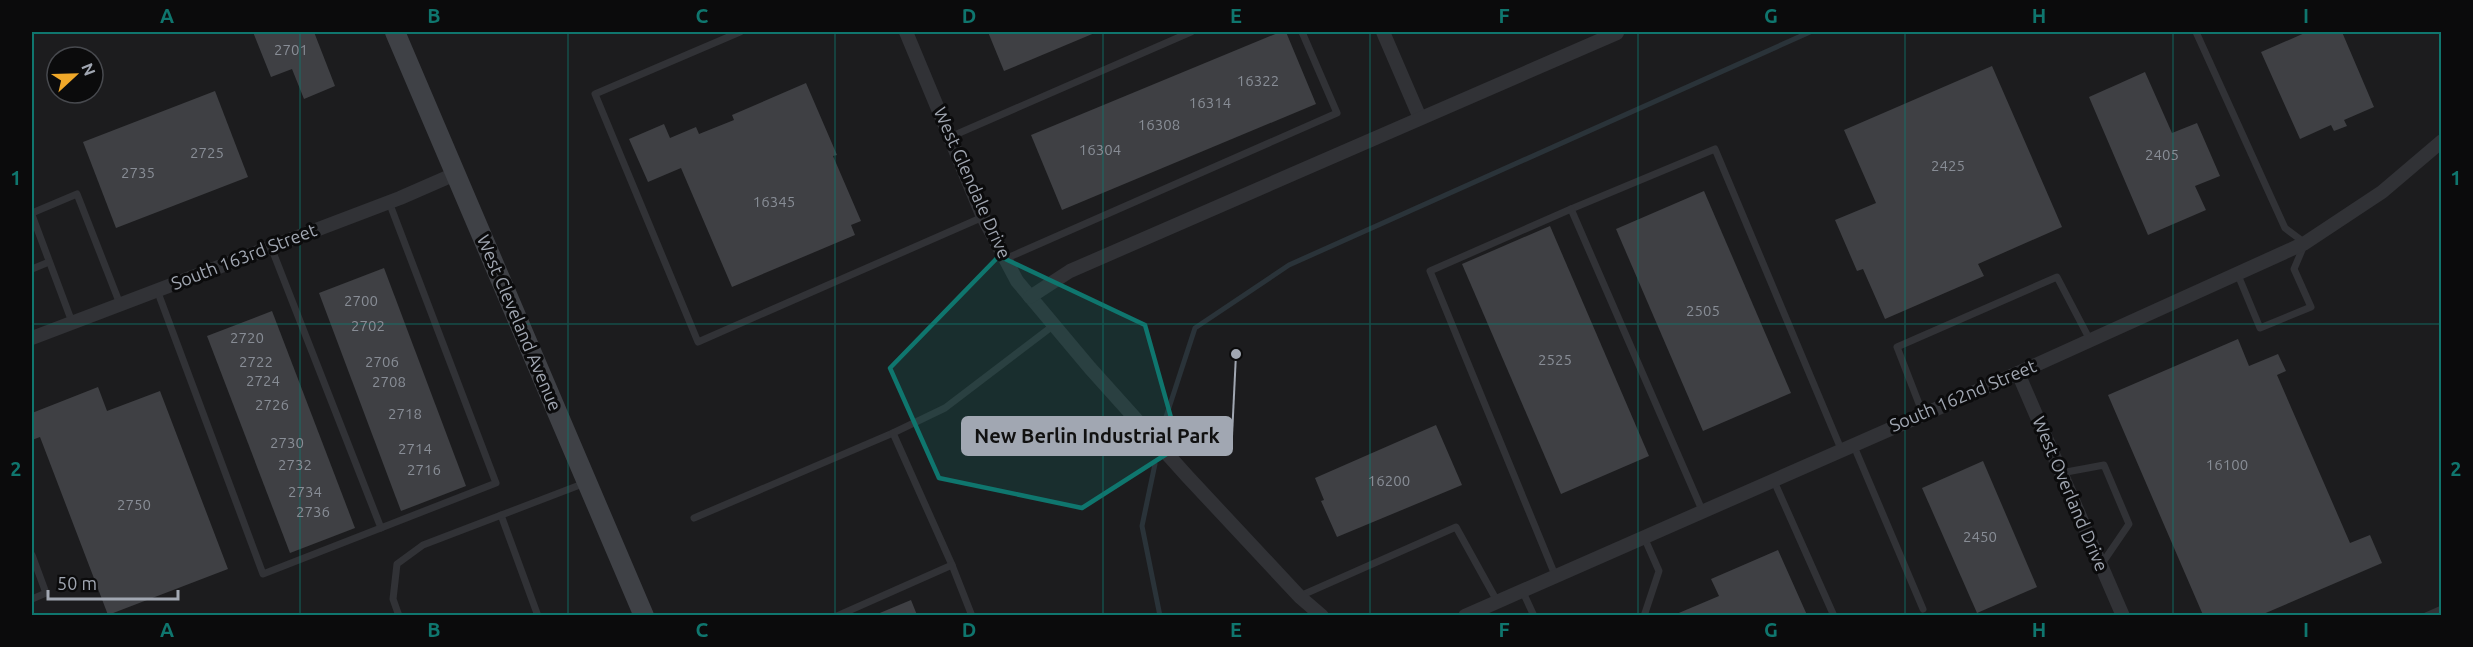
<svg xmlns="http://www.w3.org/2000/svg" width="2473" height="647" font-family="Ubuntu,sans-serif">
<style>
.built{fill:#1c1c1e;fill-rule:evenodd}
.lines{fill:none;stroke-linecap:round;stroke-linejoin:round}
.stream{stroke:#2a3339;stroke-width:5}
.building{fill:#3f4044}
.lane{stroke:#313236;stroke-width:7}
.street{stroke:#313236;stroke-width:14}
.secondary{stroke:#3f4146;stroke-width:20}
.marked{fill:#0f766e;fill-opacity:0.2;stroke:#0f766e;stroke-width:4.5;stroke-linejoin:round}
.grid{fill:none;stroke:#0f766e;stroke-width:1.5;stroke-opacity:0.55}
.labels{text-anchor:middle;stroke-width:6;stroke-linejoin:round;paint-order:stroke}
.number-label{font-size:15px;fill:#888d96}
.street-label{font-size:18px;fill:#a1a7b2;stroke:#0b0b0c}
.leader{fill:none;stroke:#a1a7b2;stroke-width:2}
.callout-dot{fill:#a1a7b2;stroke:#0b0b0c;stroke-width:2}
.callout{fill:#a1a7b2;stroke:#a1a7b2;stroke-width:2}
.callout-label{font-size:20px;text-anchor:middle;font-weight:bold;fill:#111}
.neatline{fill:none;stroke:#0f766e;stroke-width:2}
.grid-label{font-size:20px;text-anchor:middle;font-weight:bold;fill:#0f766e}
</style>
<rect width="100%" height="100%" fill="#101011"/>
<path class="built" d="M32 32H2441V615H32ZM57 57H93V93H57Z"/>
<g class="lines">
<g class="stream">
<polyline points="1164,423 1195,328 1289,265 1810,32"/>
<polyline points="1155,464 1142,526 1160,616"/>
</g>
</g>
<g class="building">
<polygon points="253,32 314,32 335,86 304,99 292,69 271,77"/>
<polygon points="988,32 1097,32 1004,71"/>
<polygon points="1280,32 1286,32 1316,104 1062,210 1031,135"/>
<polygon points="2307,32 2342,32 2374,107 2344,120 2347,126 2334,131 2331,125 2300,139 2261,52"/>
<polygon points="1992,66 2062,227 1978,264 1984,276 1885,319 1863,269 1857,271 1835,220 1876,203 1844,130"/>
<polygon points="2145,72 2172,133 2197,123 2220,176 2195,186 2206,210 2148,235 2089,97"/>
<polygon points="806,83 837,155 833,156 861,221 851,225 855,235 732,287 681,168 648,182 629,139 664,124 670,138 696,127 699,134 734,120 732,115"/>
<polygon points="215,91 248,177 116,228 83,142"/>
<polygon points="1704,191 1791,393 1703,431 1616,229"/>
<polygon points="1550,226 1649,456 1561,494 1462,264"/>
<polygon points="384,268 466,486 401,511 319,293"/>
<polygon points="272,311 355,528 290,553 207,336"/>
<polygon points="2238,339 2249,366 2278,354 2286,371 2277,375 2350,543 2370,535 2382,563 2261,615 2203,615 2108,395"/>
<polygon points="98,387 107,411 160,391 228,569 108,615 40,437 32,440 32,413"/>
<polygon points="1436,425 1462,485 1337,537 1321,501 1324,500 1315,478"/>
<polygon points="1983,461 2037,587 1977,613 1922,488"/>
<polygon points="1778,550 1807,615 1674,615 1719,596 1711,579"/>
<polygon points="911,600 917,615 875,615"/>
</g>
<g class="lines">
<g class="lane">
<polyline points="740,32 595,94 698,342 983,217"/>
<polyline points="2196,32 2285,228 2305,243 2294,269 2311,307 2260,328 2238,275"/>
<polyline points="950,137 1191,32"/>
<polyline points="32,213 77,194 120,304"/>
<polyline points="32,215 72,322"/>
<polyline points="271,247 381,528"/>
<polyline points="1005,259 1337,113 1302,32"/>
<polyline points="32,269 49,262"/>
<polyline points="157,290 263,574 496,483 389,202"/>
<polyline points="1923,414 1897,347 2057,277 2090,340"/>
<polyline points="1853,444 1923,609"/>
<polyline points="2061,473 2104,465 2129,524 2101,565"/>
<polyline points="1773,479 1834,616"/>
<polyline points="1702,510 1571,209 1715,149 1841,449"/>
<polyline points="501,515 538,616"/>
<polyline points="694,518 893,433"/>
<polyline points="32,555 46,593 32,599"/>
<polyline points="952,565 893,433 945,408 1054,325"/>
<polyline points="1555,575 1430,271 1571,209"/>
<polyline points="1522,590 1534,616"/>
<polyline points="1300,596 1456,527 1497,601"/>
<polyline points="399,616 393,599 397,564 423,545 585,483"/>
<polyline points="837,616 952,565 972,616"/>
<polyline points="1644,616 1659,571 1644,537"/>
<polyline points="2426,616 2442,609"/>
</g>
<g class="street">
<polyline points="906,32 983,217 1017,281 1090,368 1187,476 1300,597 1322,616"/>
<polyline points="1383,32 1420,118"/>
<polyline points="1030,297 1070,271 1617,33"/>
<polyline points="32,338 400,198 455,174"/>
<polyline points="2018,373 2123,616"/>
<polyline points="1465,616 2018,373 2305,243 2382,192 2442,141"/>
</g>
<polyline class="secondary" points="395,32 644,616"/>
</g>
<path class="marked" d="M999 256 1145 325 1179 446 1082 508 939 478 890 368Z"/>
<path class="grid" d="M300 32V616M568 32V616M835 32V616M1103 32V616M1370 32V616M1638 32V616M1905 32V616M2173 32V616M32 324H2442"/>
<g class="labels">
<g class="number-label">
<text x="291" y="55">2701</text>
<text x="1258" y="86">16322</text>
<text x="1210" y="108">16314</text>
<text x="1159" y="130">16308</text>
<text x="1100" y="155">16304</text>
<text x="207" y="158">2725</text>
<text x="2162" y="160">2405</text>
<text x="1948" y="171">2425</text>
<text x="138" y="178">2735</text>
<text x="774" y="207">16345</text>
<text x="361" y="306">2700</text>
<text x="1703" y="316">2505</text>
<text x="368" y="331">2702</text>
<text x="247" y="343">2720</text>
<text x="1555" y="365">2525</text>
<text x="256" y="367">2722</text>
<text x="382" y="367">2706</text>
<text x="263" y="386">2724</text>
<text x="389" y="387">2708</text>
<text x="272" y="410">2726</text>
<text x="405" y="419">2718</text>
<text x="287" y="448">2730</text>
<text x="415" y="454">2714</text>
<text x="295" y="470">2732</text>
<text x="2227" y="470">16100</text>
<text x="424" y="475">2716</text>
<text x="1389" y="486">16200</text>
<text x="305" y="497">2734</text>
<text x="134" y="510">2750</text>
<text x="313" y="517">2736</text>
<text x="1980" y="542">2450</text>
</g>
<g class="street-label">
<text transform="translate(972 183) rotate(66)" y="6">West Glendale Drive</text>
<text transform="translate(244 257) rotate(-21)" y="6">South 163rd Street</text>
<text transform="translate(519 323) rotate(67)" y="6">West Cleveland Avenue</text>
<text transform="translate(1963 396) rotate(-23)" y="6">South 162nd Street</text>
<text transform="translate(2070 494) rotate(67)" y="6">West Overland Drive</text>
</g>
</g>
<path class="leader" d="M1236 354L1232 436"/>
<circle class="callout-dot" cx="1236" cy="354" r="6"/>
<rect class="callout" x="962" y="417" width="270" height="38" rx="6"/>
<g class="callout-label">
<text x="1097" y="443">New Berlin Industrial Park</text>
</g>
<rect width="2473" height="647" fill="none" stroke="#0b0b0c" stroke-width="66"/>
<g transform="translate(75 75) rotate(68)"><circle r="28" fill="#0b0b0c" stroke="#47494e" stroke-width="1.5"/>
<path d="M0-4.5L10 22L0 15L-10 22Z" fill="#f0a829"/>
<text y="-9" font-size="16" font-weight="bold" text-anchor="middle" fill="#a1a7b2">N</text>
</g>
<path d="M48 590v9h130v-9" fill="none" stroke="#a1a7b2" stroke-width="3"/>
<text x="57" y="590" font-size="18" fill="#a1a7b2" stroke="#0b0b0c" stroke-width="4.5" paint-order="stroke">50 m</text>
<rect x="33" y="33" width="2407" height="581" class="neatline"/>
<g class="grid-label">
<text x="167" y="23">A</text>
<text x="434" y="23">B</text>
<text x="702" y="23">C</text>
<text x="969" y="23">D</text>
<text x="1236" y="23">E</text>
<text x="1504" y="23">F</text>
<text x="1771" y="23">G</text>
<text x="2039" y="23">H</text>
<text x="2306" y="23">I</text>
<text x="16" y="185">1</text>
<text x="2456" y="185">1</text>
<text x="16" y="476">2</text>
<text x="2456" y="476">2</text>
<text x="167" y="637">A</text>
<text x="434" y="637">B</text>
<text x="702" y="637">C</text>
<text x="969" y="637">D</text>
<text x="1236" y="637">E</text>
<text x="1504" y="637">F</text>
<text x="1771" y="637">G</text>
<text x="2039" y="637">H</text>
<text x="2306" y="637">I</text>
</g>
</svg>
